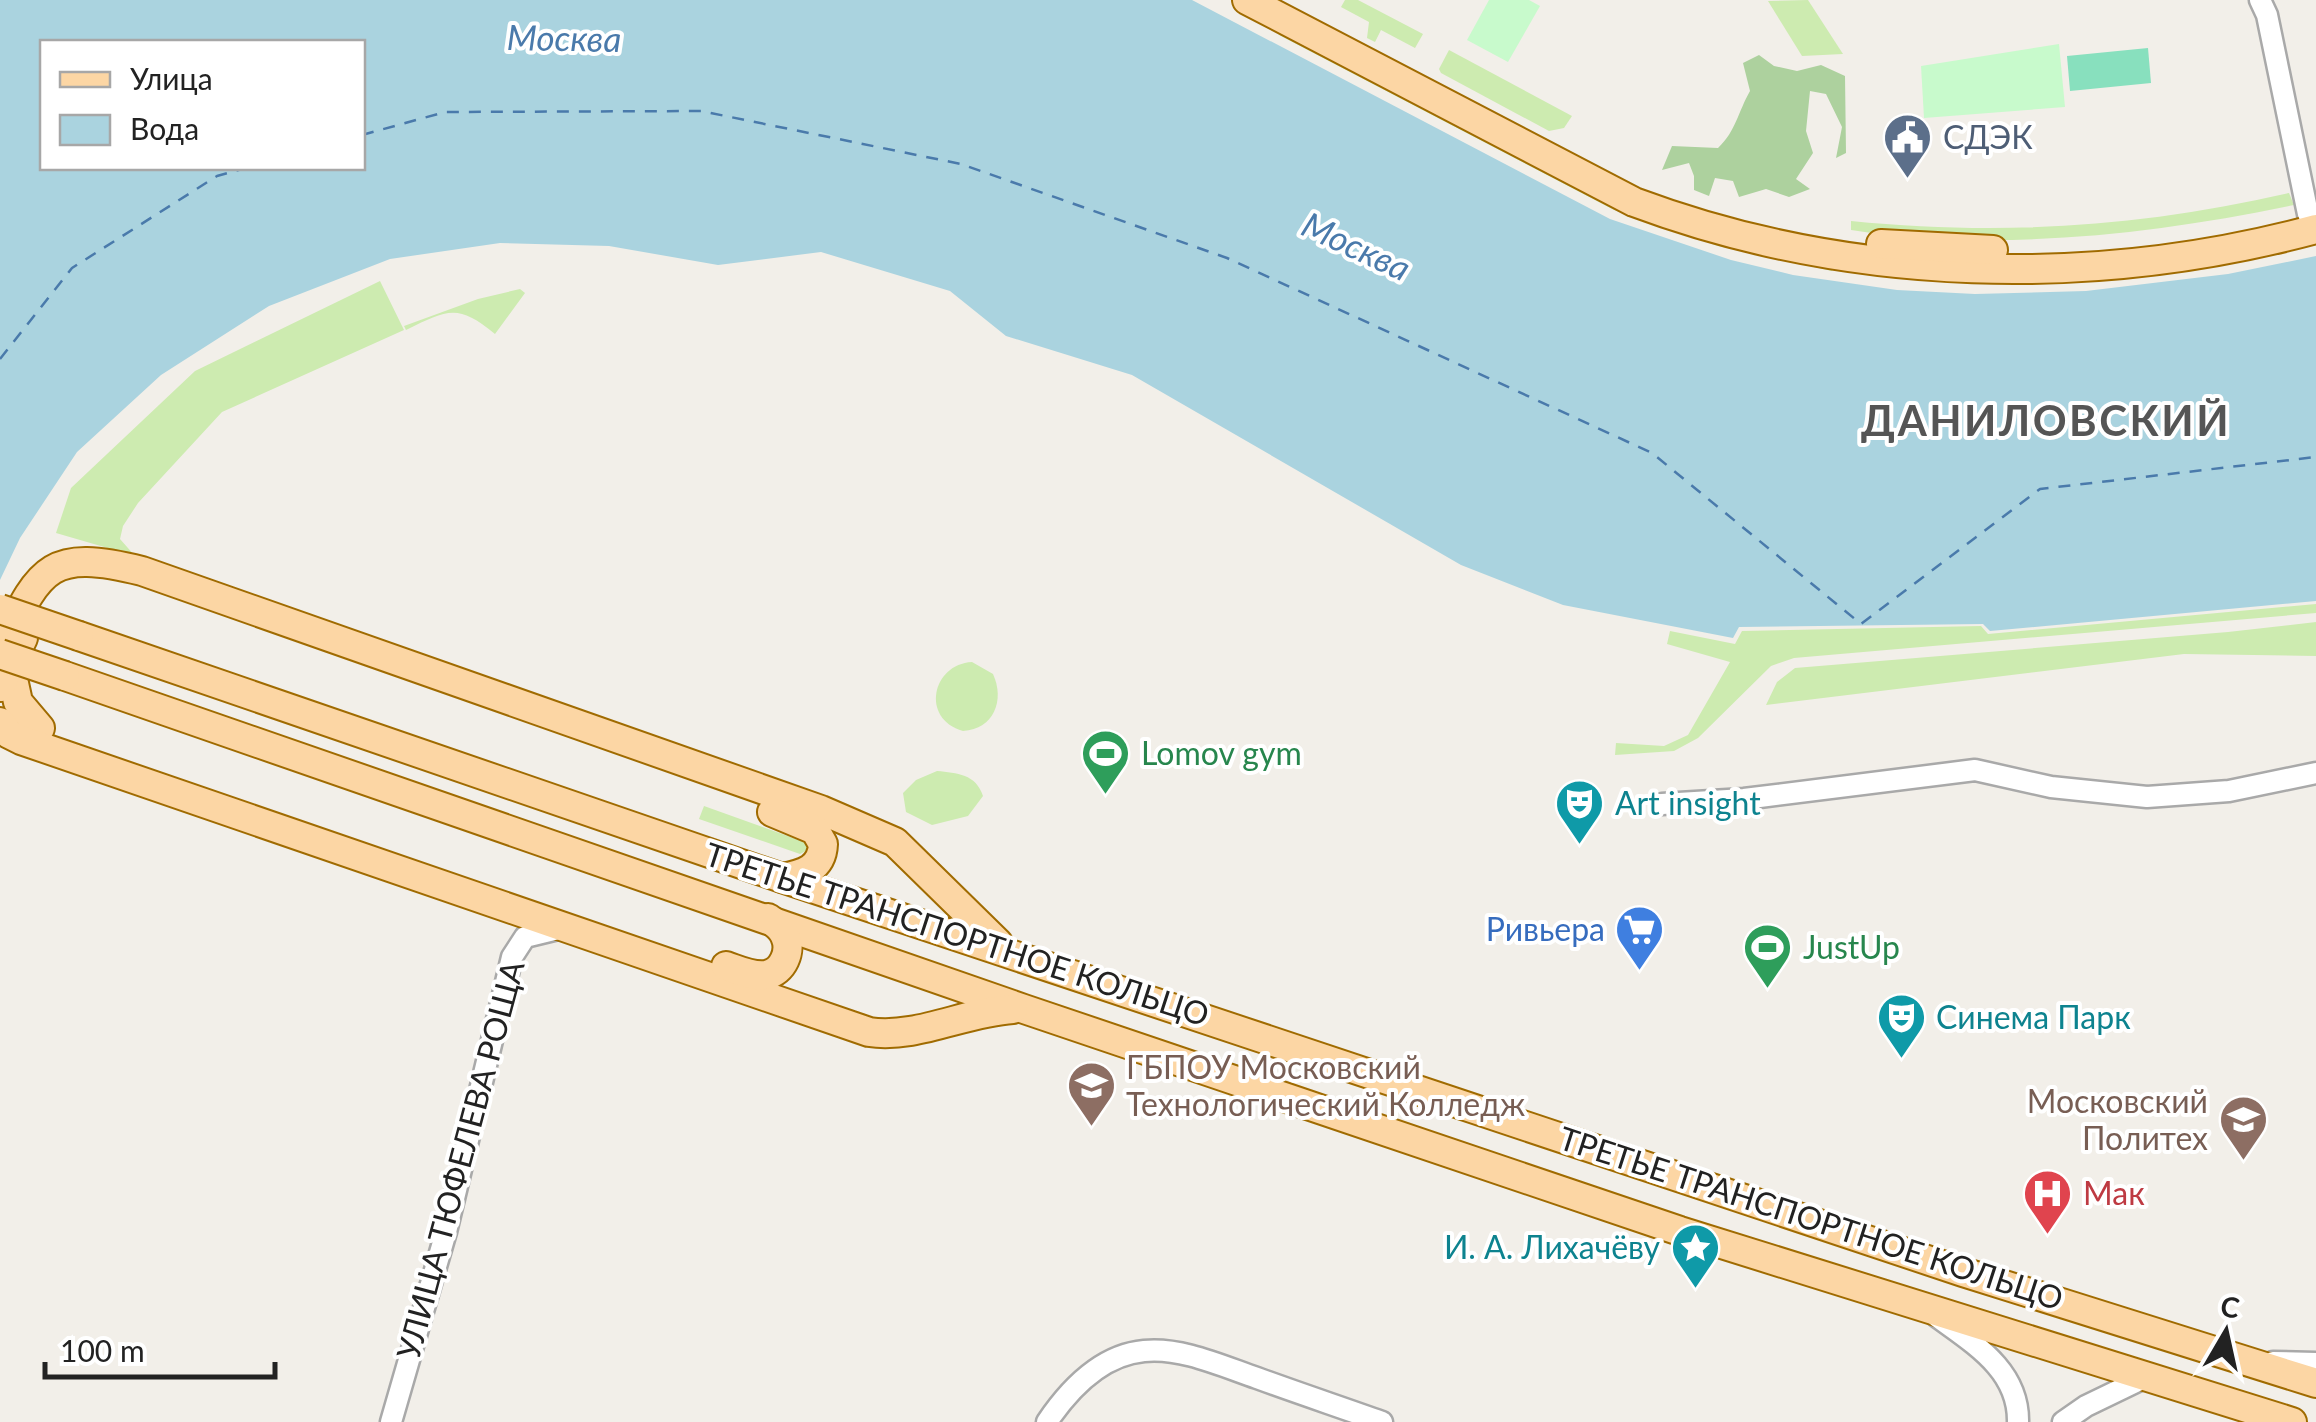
<svg xmlns="http://www.w3.org/2000/svg" width="2316" height="1422" font-family="Lato,sans-serif">
<style>
.grass{fill:#cdebb0}
.forest{fill:#add19e}
.park{fill:#c8facc}
.pitch{fill:#88e0be}
.water{fill:#aad3df;fill-rule:evenodd}
.lines{fill:none;stroke-linecap:round;stroke-linejoin:round}
.ferry{stroke:#4a7aab;stroke-width:2.5;stroke-dasharray:12 10;stroke-linecap:butt}
.minor-casing{stroke:#a9a9a9;stroke-width:25}
.major-casing{stroke:#a06b00;stroke-width:32}
.minor{stroke:#fff;stroke-width:20}
.major{stroke:#fcd6a4;stroke-width:28}
.major-bridge-casing{stroke:#a06b00;stroke-width:32;stroke-linecap:butt}
.major-bridge{stroke:#fcd6a4;stroke-width:28}
.labels{text-anchor:middle;stroke-width:8;stroke-linejoin:round;paint-order:stroke}
.service-label{font-size:32px;fill:#4e5e75;stroke:#fff;text-anchor:start}
.leisure-label{font-size:32px;fill:#27864d;stroke:#fff;text-anchor:start}
.culture-label{font-size:32px;fill:#0d838f;stroke:#fff;text-anchor:start}
.shop-label{font-size:32px;fill:#366cbe;stroke:#fff;text-anchor:end}
.street-label{font-size:32px;fill:#222;stroke:#fff}
.education-label{font-size:32px;fill:#785e54;stroke:#fff;text-anchor:start}
.health-label{font-size:32px;fill:#be3a42;stroke:#fff;text-anchor:start}
.water-label{font-size:35px;font-style:italic;fill:#4a7aab;stroke:#fff}
.district-label{font-size:42px;font-weight:bold;letter-spacing:2.5px;fill:#555;stroke:#fff}
</style>
<rect width="100%" height="100%" fill="#f2efe9"/>
<g class="grass">
<polygon points="1345,0 1358,0 1423,34 1415,48 1381,30 1375,42 1367,38 1369,22 1341,7"/>
<polygon points="1808,0 1843,54 1802,56 1768,1"/>
<polygon points="1277,31 1617,204 1833,264 1832,271 1718,246 1614,210 1279,35"/>
<polygon points="1449,50 1572,116 1564,128 1549,131 1441,73 1439,69"/>
<path d="M2289 193 2294 205C2151 235 1996 252 1851 230V221C2002 236 2141 227 2289 193Z"/>
<polygon points="380,281 404,330 222,412 138,503 123,526 120,539 135,556 56,533 71,488 195,371"/>
<path d="M520 289 525 293 495 334C457 303 448 310 406 330L404 326 478 299Z"/>
<polygon points="2316,604 2316,613 1794,658 1771,666 1698,738 1674,751 1615,755 1616,743 1664,746 1688,735 1730,662 1667,644 1670,631 1735,644 1742,631 1981,626 1988,634"/>
<polygon points="2316,622 2316,656 2184,654 1766,705 1777,682 1795,668 2228,632"/>
<path d="M972 662 993 674C1005 700 994 729 963 731 920 719 932 664 972 662Z"/>
<path d="M937 771C957 773 976 774 983 796L968 816 932 825 906 812 903 793 916 780Z"/>
<polygon points="704,806 807,843 808,850 800,854 699,819"/>
</g>
<path class="forest" d="M1759 55 1774 66 1797 71 1821 65 1845 76 1846 153 1836 158 1842 127 1826 94 1810 91 1806 131 1813 153 1796 179 1810 189 1789 197 1766 189 1739 197 1733 181 1715 178 1709 196 1694 190V176L1689 163 1662 170 1672 146 1718 148C1736 131 1738 112 1750 91L1743 63Z"/>
<g class="park">
<polygon points="1489,0 1529,0 1540,6 1508,62 1467,40"/>
<polygon points="2059,44 2065,107 1924,118 1921,66"/>
</g>
<polygon class="pitch" points="2148,48 2151,83 2070,91 2067,56"/>
<path class="water" d="M0 0H1192L1610 219 1731 260 1793 275 1897 290 1975 294 2086 291 2228 274 2316 256V601L1990 631 1983 624 1739 627 1733 638 1563 605 1461 565 1132 375 1006 336 950 291 821 252 718 265 609 246 500 243 390 259 269 306 161 375 77 452 20 538 0 580ZM42 42H362V168H42Z"/>
<g class="lines">
<g class="ferry">
<polyline points="362,135 445,112 701,111 961,164 1227,258 1652,453 1861,624 2040,489 2316,457"/>
<polyline points="0,359 72,268 217,176 246,168"/>
</g>
<defs>
<g id="minor">
<polyline points="2260,0 2267,15 2308,214"/>
<polyline points="1662,804 1744,799 1975,770 2051,787 2147,797 2229,791 2316,773"/>
<path d="M1936 1316C1974 1344 2019 1370 2018 1422"/>
<polyline points="2273,1362 2316,1363"/>
<polyline points="391,1422 446,1232 512,957 525,937 562,928"/>
<path d="M1047 1422C1070 1388 1101 1355 1144 1351 1181 1347 1222 1366 1257 1378 1298 1393 1340 1407 1382 1422"/>
<polyline points="2063,1422 2086,1406 2146,1377"/>
</g>
<g id="major">
<path d="M1247 0 1634 202C1851 283 2093 289 2316 229"/>
<polyline points="1881,244 1993,250"/>
<polyline points="79,636 782,878 1963,1272 2316,1383"/>
<path d="M0 650C40 570 46 547 142 571L821 810 895 842 998 943"/>
<polyline points="10,665 18,702 40,728"/>
<polyline points="65,676 1024,1009 1680,1231 2292,1422"/>
<polyline points="0,687 23,638"/>
<path d="M0 722 9 734 21 740 869 1032C917 1039 964 1012 1013 1009"/>
<path d="M772 812 815 830 823 844C822 869 803 874 782 878"/>
<path d="M726 966C738 970 752 977 766 975 783 972 792 951 785 936 782 928 775 923 768 918"/>
</g>
</defs>
<use href="#minor" class="minor-casing"/>
<use href="#major" class="major-casing"/>
<use href="#minor" class="minor"/>
<use href="#major" class="major"/>
<defs>
<g id="major-bridge">
<polyline points="0,609 79,636"/>
<polyline points="0,654 65,676"/>
</g>
</defs>
<use href="#major-bridge" class="major-bridge-casing"/>
<use href="#major-bridge" class="major-bridge"/>
</g>
<defs>
<symbol id="civic-pin" viewBox="-11 -11 22 30"><path d="M0 17L-7.5 6A9.5 9.5 0 1 1 7.5 6Z" fill="#5c6f8a" stroke="#fff"/><path d="M-.6-6.5H3V-4.5H.6V-3L4-1V1h2V6H-6V1h2V-1L-.6-3ZM-1.2 2.5V6h2.4V2.5Z" fill="#fff"/></symbol>
<symbol id="stadium-pin" viewBox="-11 -11 22 30"><path d="M0 17L-7.5 6A9.5 9.5 0 1 1 7.5 6Z" fill="#2e9e5b" stroke="#fff"/><path d="M0-5a6.5 5 0 1 0 0 10a6.5 5 0 1 0 0-10ZM-3.5-1.8h7v3.6h-7Z" fill="#fff"/></symbol>
<symbol id="theatre-pin" viewBox="-11 -11 22 30"><path d="M0 17L-7.5 6A9.5 9.5 0 1 1 7.5 6Z" fill="#0f9aa8" stroke="#fff"/><path d="M-5-5.5Q0-4 5-5.5V0Q5 5 0 6Q-5 5-5 0ZM-3.3-2.5H-1v1.5H-3.3ZM1-2.5H3.3v1.5H1ZM-2.8 1Q0 5.5 2.8 1Z" fill="#fff"/></symbol>
<symbol id="supermarket-pin" viewBox="-11 -11 22 30"><path d="M0 17L-7.5 6A9.5 9.5 0 1 1 7.5 6Z" fill="#3f7fe0" stroke="#fff"/><path d="M-6-5.5h2.5l.6 2H6L4.5 2H-2.5L-4.4-4H-6ZM-1.5 3.2a1.3 1.3 0 1 0 .1 0ZM3 3.2a1.3 1.3 0 1 0 .1 0Z" fill="#fff"/></symbol>
<symbol id="university-pin" viewBox="-11 -11 22 30"><path d="M0 17L-7.5 6A9.5 9.5 0 1 1 7.5 6Z" fill="#8d6e63" stroke="#fff"/><path d="M0-5L7-2L0 1L-7-2ZM-4 1L0 2.5L4 1V4Q0 6-4 4Z" fill="#fff"/></symbol>
<symbol id="hospital-pin" viewBox="-11 -11 22 30"><path d="M0 17L-7.5 6A9.5 9.5 0 1 1 7.5 6Z" fill="#e0444e" stroke="#fff"/><path d="M-5-5h3v3.5h4V-5h3V5h-3V1.5h-4V5h-3Z" fill="#fff"/></symbol>
<symbol id="sight-pin" viewBox="-11 -11 22 30"><path d="M0 17L-7.5 6A9.5 9.5 0 1 1 7.5 6Z" fill="#0f9aa8" stroke="#fff"/><path d="M0-6L1.8-2.2L6-1.7L2.9 1.2L3.7 5.4L0 3.3L-3.7 5.4L-2.9 1.2L-6-1.7L-1.8-2.2Z" fill="#fff"/></symbol>
</defs>
<g fill-rule="evenodd">
<use href="#civic-pin" x="1880" y="110" width="55" height="75"/>
<use href="#stadium-pin" x="1078" y="726" width="55" height="75"/>
<use href="#theatre-pin" x="1552" y="776" width="55" height="75"/>
<use href="#supermarket-pin" x="1612" y="902" width="55" height="75"/>
<use href="#stadium-pin" x="1740" y="920" width="55" height="75"/>
<use href="#theatre-pin" x="1874" y="990" width="55" height="75"/>
<use href="#university-pin" x="1064" y="1058" width="55" height="75"/>
<use href="#university-pin" x="2216" y="1092" width="55" height="75"/>
<use href="#hospital-pin" x="2020" y="1166" width="55" height="75"/>
<use href="#sight-pin" x="1668" y="1220" width="55" height="75"/>
</g>
<g class="labels">
<g class="service-label">
<text x="1943" y="149">СДЭК</text>
</g>
<g class="leisure-label">
<text x="1141" y="765">Lomov gym</text>
<text x="1803" y="959">JustUp</text>
</g>
<g class="culture-label">
<text x="1615" y="815">Art insight</text>
<text x="1936" y="1029">Синема Парк</text>
<text x="1660" y="1259" text-anchor="end">И. А. Лихачёву</text>
</g>
<g class="shop-label">
<text x="1605" y="941">Ривьера</text>
</g>
<g class="street-label">
<text transform="translate(957 935) rotate(18)" y="11">ТРЕТЬЕ ТРАНСПОРТНОЕ КОЛЬЦО</text>
<text transform="translate(461 1160) rotate(-75)" y="11">УЛИЦА ТЮФЕЛЕВА РОЩА</text>
<text transform="translate(1811 1219) rotate(18)" y="11">ТРЕТЬЕ ТРАНСПОРТНОЕ КОЛЬЦО</text>
</g>
<g class="education-label">
<text x="1126" y="1079">ГБПОУ Московский<tspan x="1126" dy="37">Технологический Колледж</tspan></text>
<text x="2208" y="1113" text-anchor="end">Московский<tspan x="2208" dy="37">Политех</tspan></text>
</g>
<g class="health-label">
<text x="2083" y="1205">Мак</text>
</g>
<g class="water-label">
<text transform="translate(564 39) rotate(1)" y="12">Москва</text>
<text transform="translate(1356 247) rotate(25)" y="12">Москва</text>
</g>
<g class="district-label">
<text x="2046" y="436">ДАНИЛОВСКИЙ</text>
</g>
</g>
<rect x="40" y="40" width="325" height="130" fill="#ffffff" stroke="#a7a7a7" stroke-width="2.5"/>
<rect x="60" y="72" width="50" height="15" fill="#fcd6a4" stroke="#a7a7a7" stroke-width="2.5"/>
<text x="130" y="90" font-size="30" fill="#222222">Улица</text>
<rect x="60" y="115" width="50" height="30" fill="#aad3df" stroke="#a7a7a7" stroke-width="2.5"/>
<text x="130" y="140" font-size="30" fill="#222222">Вода</text>
<g transform="translate(2226 1332) rotate(9)" stroke="#ffffff" stroke-width="8" paint-order="stroke">
<path d="M0-8L18 38L0 25L-18 38Z" fill="#222222"/>
<text y="-15" font-size="28" font-weight="bold" text-anchor="middle" fill="#222222">С</text>
</g>
<path d="M45 1362v15h230v-15" fill="none" stroke="#222222" stroke-width="5"/>
<text x="60" y="1362" font-size="30" fill="#222222" stroke="#ffffff" stroke-width="8" paint-order="stroke">100 m</text>
</svg>
